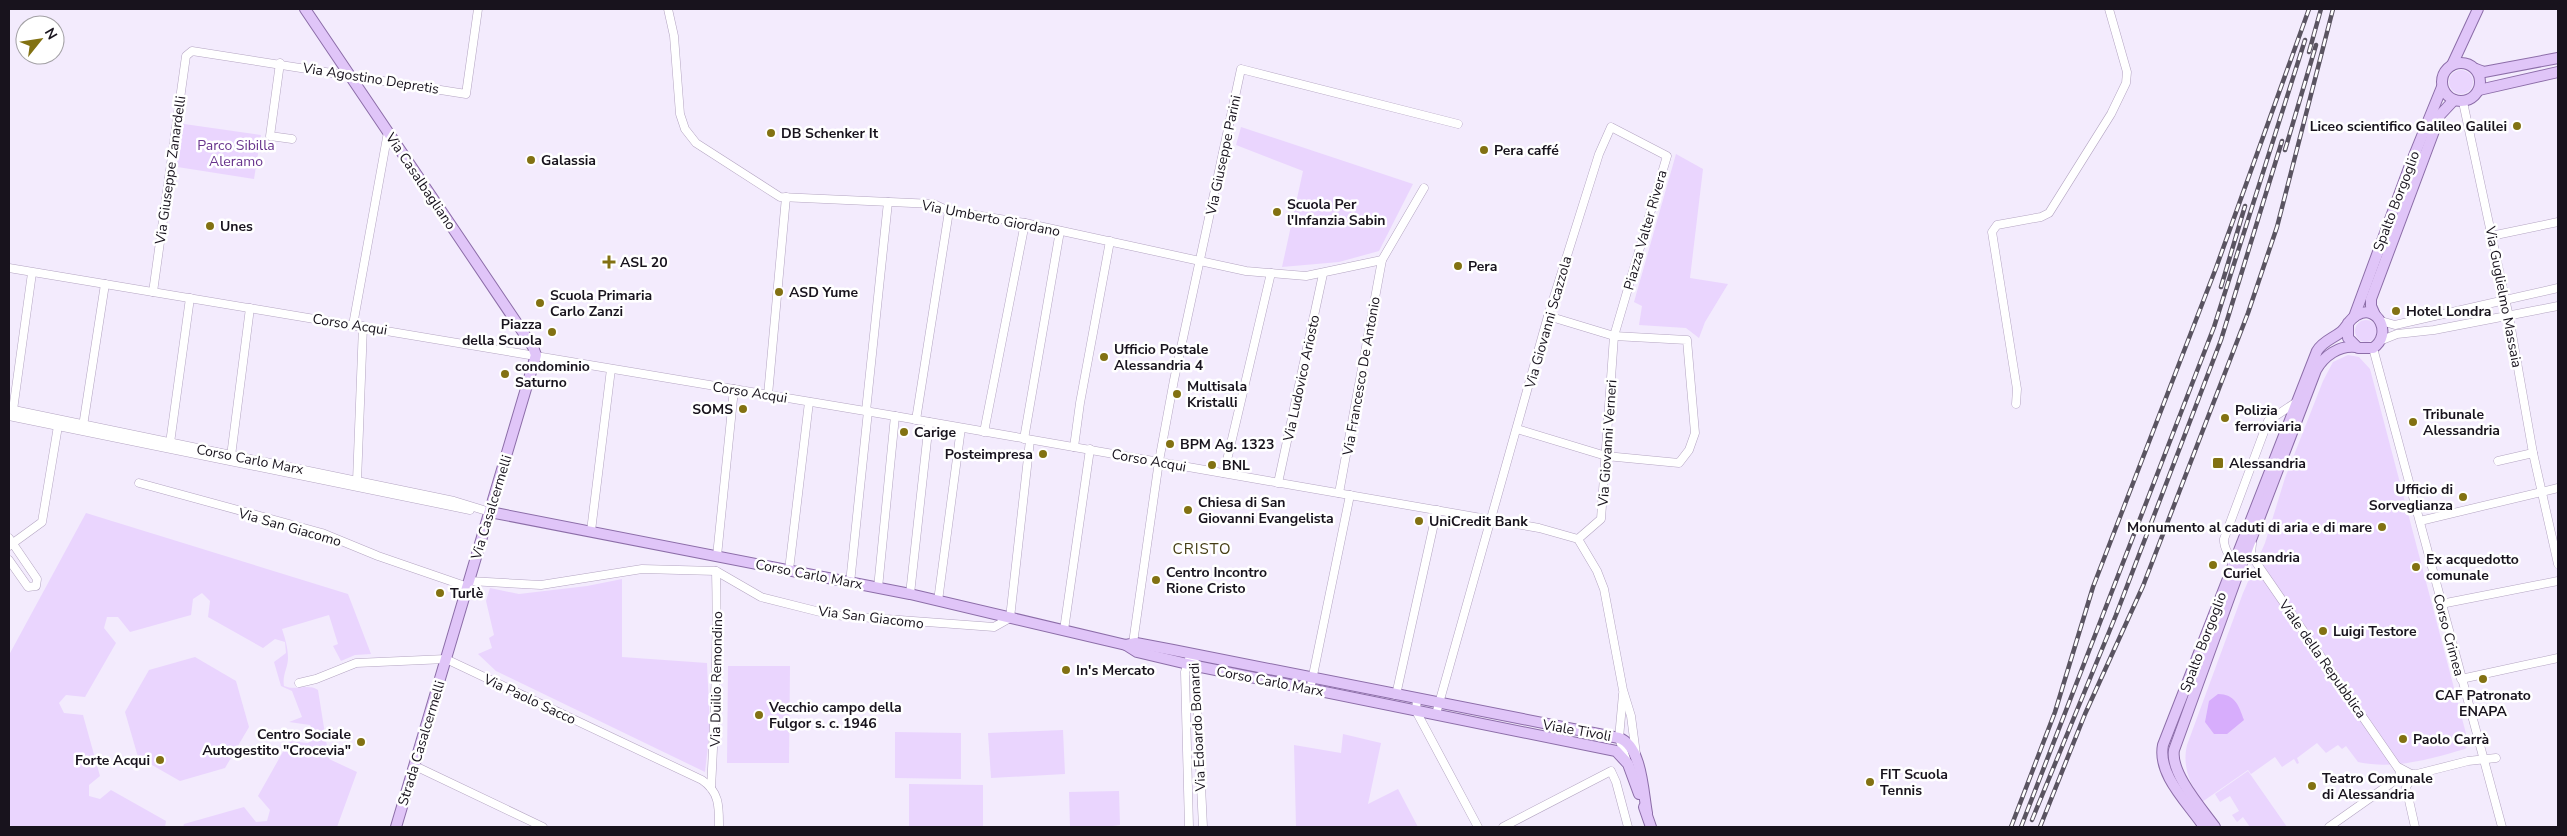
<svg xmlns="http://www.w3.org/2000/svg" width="2567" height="836" font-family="'Nunito Sans',sans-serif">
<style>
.green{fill:#ead5fe}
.water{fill:#d7adfc}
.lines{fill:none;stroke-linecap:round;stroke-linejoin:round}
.minor-casing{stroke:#b4a5c2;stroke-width:9}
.major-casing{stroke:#8c6da8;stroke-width:12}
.minor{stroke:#fff;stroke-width:8}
.major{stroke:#e0c5f8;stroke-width:10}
.rail-casing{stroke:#5a5461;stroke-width:4.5}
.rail{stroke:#fff;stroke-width:2.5;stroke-dasharray:8;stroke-linecap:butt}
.poi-dot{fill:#827112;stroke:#fff;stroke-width:2}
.labels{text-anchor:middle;stroke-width:5;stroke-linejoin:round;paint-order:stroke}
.street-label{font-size:14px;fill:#18131d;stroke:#fff}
.poi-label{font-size:14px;font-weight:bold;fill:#18131d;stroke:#fff;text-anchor:start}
.park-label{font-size:14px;fill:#67338c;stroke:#fff}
.neighbourhood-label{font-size:15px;letter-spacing:1px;fill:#453d14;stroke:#fff}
</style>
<rect width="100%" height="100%" fill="#f3ebfd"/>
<g class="green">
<circle cx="2461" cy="82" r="12"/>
<polygon points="177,123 261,135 254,179 171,166"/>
<polygon points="1241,127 1413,184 1379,251 1339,262 1282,267 1303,171 1236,145"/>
<polygon points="1676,154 1703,169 1690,278 1728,284 1705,322 1699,338 1686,328 1639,325 1642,306 1634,302"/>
<circle cx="2366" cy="331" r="11"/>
<path d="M2348 355 2359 357 2370 369 2469 745 2465 749C2430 759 2394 770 2358 762L2346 746 2342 749 2338 745 2326 753 2317 743 2297 758 2299 763 2297 764 2294 759 2282 767 2275 757 2251 774 2248 770 2202 802C2190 784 2182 767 2187 745L2243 593 2265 543 2285 478 2323 381 2333 362Z"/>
<path d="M86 513 348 594 371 654 355 655 341 661 333 646 338 644 329 615 282 629C285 638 288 648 288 658 288 668 282 675 284 686 296 691 308 683 318 690L329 759 357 772 337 827H183L184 824 244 807 256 822 267 821 270 810 258 796 289 741 308 743 316 735 310 725 289 722 302 717 292 691 281 686 274 662 286 653 285 642 275 639 263 648 208 617 210 601 202 593 193 599 191 615 130 632 118 617H107L104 628 116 643 85 697 66 695 59 703 64 713 83 715 100 776 89 785V796L100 799 111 790 166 821 165 827H14L9 825V655Z"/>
<polygon points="622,579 622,657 707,663 710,728 705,772 496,671 478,654 492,648 489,638 494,635 486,601 490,588 519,594 587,586"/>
<polygon points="195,657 236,681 249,727 225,768 180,781 138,757 125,712 149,670"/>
<polygon points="728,666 790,666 789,763 727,763"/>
<polygon points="1063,730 1065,774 991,778 988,733"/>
<polygon points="895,732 961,733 961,779 895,778"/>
<polygon points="1343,734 1381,743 1368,804 1398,789 1418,827 1253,827 1296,826 1294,745 1341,753"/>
<polygon points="2248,771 2287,827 2250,827 2243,817 2237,822 2232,815 2239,811 2230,796 2220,802 2215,794"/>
<polygon points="909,784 983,785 983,827 909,827"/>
<polygon points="1119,791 1120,825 1106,827 1070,827 1069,792"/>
</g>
<path class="water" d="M2218 694C2235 694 2239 706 2244 720L2227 734H2214L2205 722 2209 701Z"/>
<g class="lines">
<defs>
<g id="minor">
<polyline points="668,9 674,36 680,114 685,129 696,143 780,197 934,204 949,211 1025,223 1246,271 1306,276 1382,260 1424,188"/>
<polyline points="280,63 270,136 292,139"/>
<polyline points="2463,102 2509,317 2533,453 2558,564"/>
<polyline points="2491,236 2558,222"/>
<polyline points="9,268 895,416 1539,528 1578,539 1597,571 1604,589 1623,690 1631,716 1636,754"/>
<polyline points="153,292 186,56 192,51 466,94 478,9"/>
<polyline points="2381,321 2395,325 2558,288"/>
<polyline points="353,325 388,132"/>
<polyline points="2382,340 2397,334 2434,330 2558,306"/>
<polyline points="2373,348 2502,827"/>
<polyline points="768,395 786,197"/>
<polyline points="2016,404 2017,389 1992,232 1997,225 2041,217 2049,213 2111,114 2126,83 2127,72 2109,9"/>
<polyline points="9,409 454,501 490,512"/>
<polyline points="13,410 32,273"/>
<polyline points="866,411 888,202"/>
<polyline points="9,416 470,510"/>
<polyline points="916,420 949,211"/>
<polyline points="83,426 105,284"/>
<polyline points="1517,429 1606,456 1679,463 1689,450 1695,433 1687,340 1614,336 1548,316"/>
<polyline points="984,432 1025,223"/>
<polyline points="1024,439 1060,231"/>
<polyline points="170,443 190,298"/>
<polyline points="1074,447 1080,403 1110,241"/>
<polyline points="231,456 250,308"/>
<polyline points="2498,461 2533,453"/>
<polyline points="1224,473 1271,273"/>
<polyline points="357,481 363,326"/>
<polyline points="139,483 322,533 378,556 468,587"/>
<polyline points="1278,483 1323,274"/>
<polyline points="1339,493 1382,260"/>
<polyline points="2420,521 2558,488"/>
<polyline points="591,531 611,369"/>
<polyline points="9,538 37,579 36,586 28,587 9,560"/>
<polyline points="2252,544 2251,552 2253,558 2400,771 2399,776 2390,784 2329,827"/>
<polyline points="9,546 42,522 58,426"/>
<polyline points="717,556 734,389"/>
<path d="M2232 566C2231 555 2223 549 2224 539L2268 421 2295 403"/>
<polyline points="789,570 809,402"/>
<polyline points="469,581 541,585 642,569 716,571 761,597 832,615 994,627 1010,618 1030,440"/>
<polyline points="850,583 868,411"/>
<polyline points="878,588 895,416"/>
<polyline points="910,594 929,422"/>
<polyline points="938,601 961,428"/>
<polyline points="2441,604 2558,581"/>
<polyline points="1064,630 1090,449"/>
<polyline points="1133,643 1159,461 1174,380 1241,69 1458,124"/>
<polyline points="1195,662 1203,827"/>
<polyline points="2461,679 2558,658"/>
<path d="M299 683 316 679 356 663 446 659 702 780C720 792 719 808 719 827"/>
<polyline points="1310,690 1350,495"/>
<polyline points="1623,694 1619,738 1626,759"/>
<polyline points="1396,695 1437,510"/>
<polyline points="1417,699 1416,711 1478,827"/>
<polyline points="1436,714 1548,316 1599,154 1611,127 1667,156 1614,336 1601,519 1578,539"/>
<polyline points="415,766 543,827"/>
<polyline points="2398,767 2413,775 2468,761 2496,758"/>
<polyline points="2414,774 2406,787 2415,827"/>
<path d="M711 788C715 715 718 643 716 571"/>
<polyline points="1189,827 1185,672 1189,659"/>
<polyline points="1503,827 1611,771 1616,782 1628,827"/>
</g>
<g id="major">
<polyline points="305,9 533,347 536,355 396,827"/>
<circle cx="2461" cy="82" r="19"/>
<polyline points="2452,65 2478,9"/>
<polyline points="2476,69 2484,72 2558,58"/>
<polyline points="2479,90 2558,72"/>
<polyline points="2375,315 2371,306 2371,299 2440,115 2454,100"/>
<polyline points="2354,317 2409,168 2442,87"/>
<path d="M490 512 910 594 1126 645 1136 643 1173 650 1619 738C1642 746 1643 792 1647 813"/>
<polyline points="1126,645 1137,652 1196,666 1616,751 1628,764 1639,794"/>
<polyline points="1644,807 1651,827"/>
<path d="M2204 827C2189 804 2157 775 2163 745L2317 351C2323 341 2332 339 2341 332 2347 327 2349 319 2357 315 2378 303 2393 335 2373 348H2358L2348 338V323"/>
<path d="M2215 827C2202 809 2170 773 2174 750L2236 579 2316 370C2324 356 2339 345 2356 347"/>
</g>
</defs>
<use href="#minor" class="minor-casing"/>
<use href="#major" class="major-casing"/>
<use href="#minor" class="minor"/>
<use href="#major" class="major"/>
<defs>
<g id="rail">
<polyline points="2309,52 2321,9"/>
<polyline points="2285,150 2316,45"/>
<polyline points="2221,287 2245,206"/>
<polyline points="2032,820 2116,615 2221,340 2282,141"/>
<polyline points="2011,827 2055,712 2093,587 2216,268 2309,9"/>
<polyline points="2021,827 2214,327 2305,40"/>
<polyline points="2040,827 2085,714 2143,586 2248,313 2277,227 2333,9"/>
</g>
</defs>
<use href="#rail" class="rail-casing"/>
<use href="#rail" class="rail"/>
</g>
<g class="poi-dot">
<circle cx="2517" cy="126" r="5"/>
<circle cx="771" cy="133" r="5"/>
<circle cx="1484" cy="150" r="5"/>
<circle cx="531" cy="160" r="5"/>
<circle cx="1277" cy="212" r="5"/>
<circle cx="210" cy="226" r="5"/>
<path d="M606.5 254.5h5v5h5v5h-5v5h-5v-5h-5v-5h5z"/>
<circle cx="1458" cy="266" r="5"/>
<circle cx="779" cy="292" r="5"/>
<circle cx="540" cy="303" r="5"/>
<circle cx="2396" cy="311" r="5"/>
<circle cx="552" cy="332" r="5"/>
<circle cx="1104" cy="357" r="5"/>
<circle cx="505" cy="374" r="5"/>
<circle cx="1177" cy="394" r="5"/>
<circle cx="743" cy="409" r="5"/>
<circle cx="2225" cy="418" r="5"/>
<circle cx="2413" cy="422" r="5"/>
<circle cx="904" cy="432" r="5"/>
<circle cx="1170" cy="444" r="5"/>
<circle cx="1043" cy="454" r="5"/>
<rect x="2212" y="457" width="12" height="12" rx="2.5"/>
<circle cx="1212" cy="465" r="5"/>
<circle cx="2463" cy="497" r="5"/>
<circle cx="1188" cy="510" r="5"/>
<circle cx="1419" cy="521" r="5"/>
<circle cx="2382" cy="527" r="5"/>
<circle cx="2213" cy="565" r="5"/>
<circle cx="2416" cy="567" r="5"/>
<circle cx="1156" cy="580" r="5"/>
<circle cx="440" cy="593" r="5"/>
<circle cx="2323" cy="631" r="5"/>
<circle cx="1066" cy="670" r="5"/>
<circle cx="2483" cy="679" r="5"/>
<circle cx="759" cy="715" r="5"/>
<circle cx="2403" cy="739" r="5"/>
<circle cx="361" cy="742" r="5"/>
<circle cx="160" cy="760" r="5"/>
<circle cx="1870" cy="782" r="5"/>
<circle cx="2312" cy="786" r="5"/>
</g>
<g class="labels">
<g class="street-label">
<text transform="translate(371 78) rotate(9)" y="5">Via Agostino Depretis</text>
<text transform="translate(1223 155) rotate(-78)" y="5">Via Giuseppe Parini</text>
<text transform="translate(170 170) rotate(-82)" y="5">Via Giuseppe Zanardelli</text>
<text transform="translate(421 181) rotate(56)" y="5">Via Casalbagliano</text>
<text transform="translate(2396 201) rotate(-69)" y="5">Spalto Borgoglio</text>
<text transform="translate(991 218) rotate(11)" y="5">Via Umberto Giordano</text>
<text transform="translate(1645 230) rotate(-74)" y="5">Piazza Valter Rivera</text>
<text transform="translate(2504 297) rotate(79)" y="5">Via Guglielmo Massaia</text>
<text transform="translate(1548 322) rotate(-74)" y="5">Via Giovanni Scazzola</text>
<text transform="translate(350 324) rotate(9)" y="5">Corso Acqui</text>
<text transform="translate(1361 376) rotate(-80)" y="5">Via Francesco De Antonio</text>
<text transform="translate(1301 378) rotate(-78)" y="5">Via Ludovico Ariosto</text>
<text transform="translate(750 392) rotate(9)" y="5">Corso Acqui</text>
<text transform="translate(1607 443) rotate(-86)" y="5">Via Giovanni Verneri</text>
<text transform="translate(250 459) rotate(11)" y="5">Corso Carlo Marx</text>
<text transform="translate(1149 460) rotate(10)" y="5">Corso Acqui</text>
<text transform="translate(491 507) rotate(-73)" y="5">Via Casalcermelli</text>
<text transform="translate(290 527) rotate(16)" y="5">Via San Giacomo</text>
<text transform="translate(809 574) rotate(11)" y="5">Corso Carlo Marx</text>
<text transform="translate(871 617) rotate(7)" y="5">Via San Giacomo</text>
<text transform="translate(2449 635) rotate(75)" y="5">Corso Crimea</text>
<text transform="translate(2203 642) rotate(-69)" y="5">Spalto Borgoglio</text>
<text transform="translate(2323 659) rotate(55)" y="5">Viale della Repubblica</text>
<text transform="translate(716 679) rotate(-89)" y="5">Via Duilio Remondino</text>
<text transform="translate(1270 681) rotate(11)" y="5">Corso Carlo Marx</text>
<text transform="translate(530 699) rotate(25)" y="5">Via Paolo Sacco</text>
<text transform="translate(1197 727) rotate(-93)" y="5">Via Edoardo Bonardi</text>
<text transform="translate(1577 730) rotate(10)" y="5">Viale Tivoli</text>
<text transform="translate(421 743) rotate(-73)" y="5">Strada Casalcermelli</text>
</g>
<g class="poi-label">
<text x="2507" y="131" text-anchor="end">Liceo scientifico Galileo Galilei</text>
<text x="781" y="138">DB Schenker It</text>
<text x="1494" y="155">Pera caffé</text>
<text x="541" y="165">Galassia</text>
<text x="1287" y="209">Scuola Per<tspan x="1287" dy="16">l'Infanzia Sabin</tspan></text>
<text x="220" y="231">Unes</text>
<text x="620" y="267">ASL 20</text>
<text x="1468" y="271">Pera</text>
<text x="789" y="297">ASD Yume</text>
<text x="550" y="300">Scuola Primaria<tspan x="550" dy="16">Carlo Zanzi</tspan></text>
<text x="2406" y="316">Hotel Londra</text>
<text x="542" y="329" text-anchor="end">Piazza<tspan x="542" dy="16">della Scuola</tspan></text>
<text x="1114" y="354">Ufficio Postale<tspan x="1114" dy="16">Alessandria 4</tspan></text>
<text x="515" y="371">condominio<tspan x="515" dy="16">Saturno</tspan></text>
<text x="1187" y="391">Multisala<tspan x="1187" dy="16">Kristalli</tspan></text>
<text x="733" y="414" text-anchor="end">SOMS</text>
<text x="2235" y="415">Polizia<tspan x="2235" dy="16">ferroviaria</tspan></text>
<text x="2423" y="419">Tribunale<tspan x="2423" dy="16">Alessandria</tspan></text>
<text x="914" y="437">Carige</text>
<text x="1180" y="449">BPM Ag. 1323</text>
<text x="1033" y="459" text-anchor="end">Posteimpresa</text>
<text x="2229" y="468">Alessandria</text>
<text x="1222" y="470">BNL</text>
<text x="2453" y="494" text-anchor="end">Ufficio di<tspan x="2453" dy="16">Sorveglianza</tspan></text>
<text x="1198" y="507">Chiesa di San<tspan x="1198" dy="16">Giovanni Evangelista</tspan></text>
<text x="1429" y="526">UniCredit Bank</text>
<text x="2372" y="532" text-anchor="end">Monumento al caduti di aria e di mare</text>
<text x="2223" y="562">Alessandria<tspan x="2223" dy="16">Curiel</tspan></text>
<text x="2426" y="564">Ex acquedotto<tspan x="2426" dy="16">comunale</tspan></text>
<text x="1166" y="577">Centro Incontro<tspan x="1166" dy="16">Rione Cristo</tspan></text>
<text x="450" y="598">Turlè</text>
<text x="2333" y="636">Luigi Testore</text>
<text x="1076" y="675">In's Mercato</text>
<text x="2483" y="700" text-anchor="middle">CAF Patronato<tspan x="2483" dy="16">ENAPA</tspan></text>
<text x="769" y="712">Vecchio campo della<tspan x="769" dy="16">Fulgor s. c. 1946</tspan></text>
<text x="351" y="739" text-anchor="end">Centro Sociale<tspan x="351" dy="16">Autogestito "Crocevia"</tspan></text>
<text x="2413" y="744">Paolo Carrà</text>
<text x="150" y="765" text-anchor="end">Forte Acqui</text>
<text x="1880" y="779">FIT Scuola<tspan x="1880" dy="16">Tennis</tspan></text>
<text x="2322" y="783">Teatro Comunale<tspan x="2322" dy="16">di Alessandria</tspan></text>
</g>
<g class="park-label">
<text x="236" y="150">Parco Sibilla<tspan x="236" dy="16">Aleramo</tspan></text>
</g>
<g class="neighbourhood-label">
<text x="1202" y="554">CRISTO</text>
</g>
</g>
<rect width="2567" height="836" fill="none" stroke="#18131d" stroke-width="20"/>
<g transform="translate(40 40) rotate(60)"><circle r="24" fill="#ffffff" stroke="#a3a1a5"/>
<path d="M0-4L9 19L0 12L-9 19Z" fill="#827112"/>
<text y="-8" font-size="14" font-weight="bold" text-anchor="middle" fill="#18131d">N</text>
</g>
</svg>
